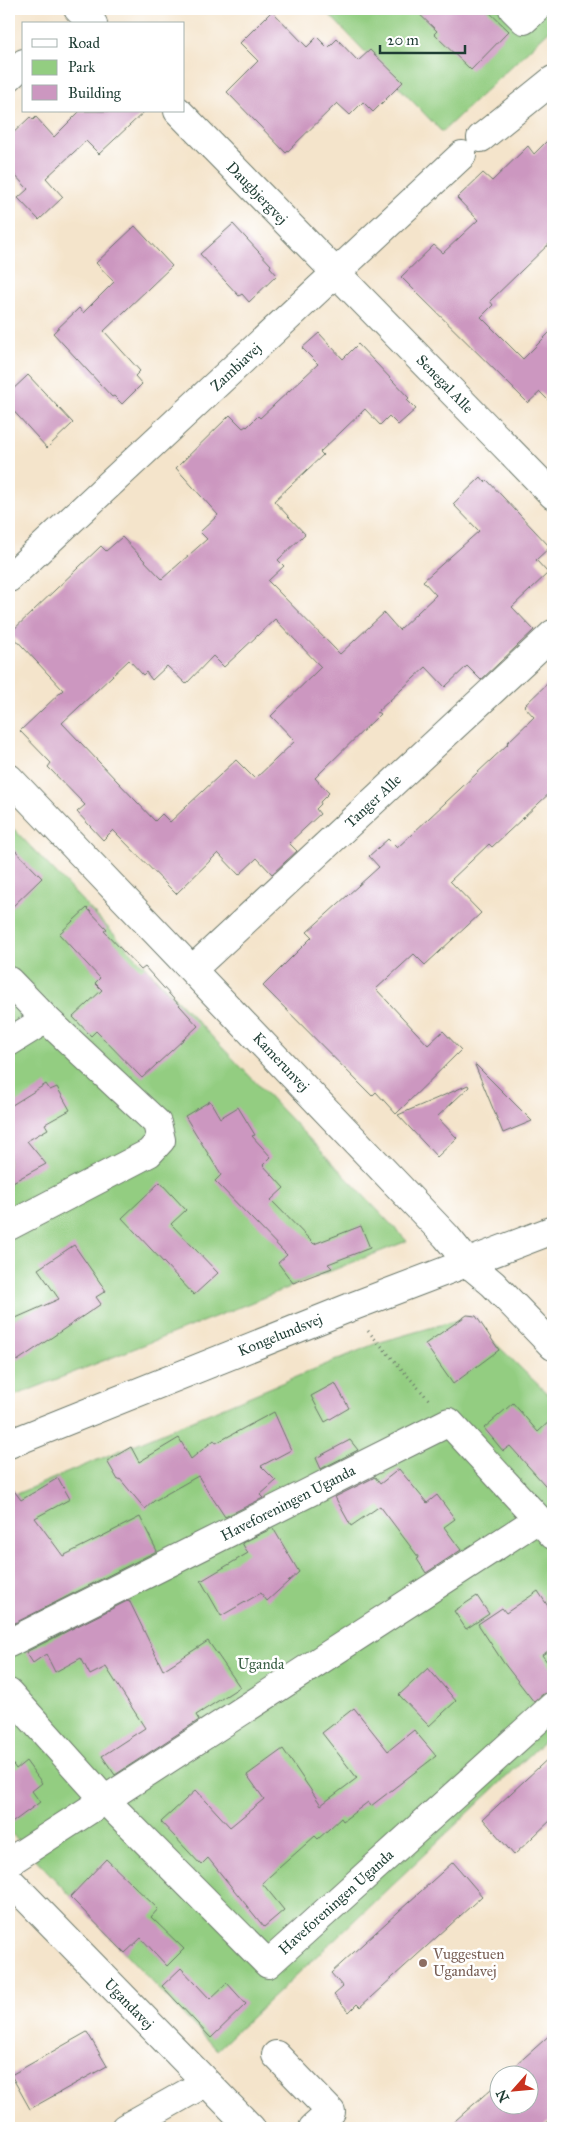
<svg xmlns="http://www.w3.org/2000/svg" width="562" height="2137" font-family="'IM FELL Great Primer',serif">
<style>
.green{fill:#93cd81;stroke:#59855a}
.building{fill:#cc97c0;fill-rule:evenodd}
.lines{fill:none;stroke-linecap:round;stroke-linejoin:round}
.minor-casing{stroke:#6a7769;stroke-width:30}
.path{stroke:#6a7769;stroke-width:3;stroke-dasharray:1 4;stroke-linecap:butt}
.minor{stroke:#fff;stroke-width:28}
.education-dot{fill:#8d6e63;stroke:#fff;stroke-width:2}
.labels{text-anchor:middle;stroke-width:5;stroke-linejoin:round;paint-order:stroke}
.street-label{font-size:15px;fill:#1f3d34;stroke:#fff}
.park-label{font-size:15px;fill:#3c6147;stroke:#fff}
.education-label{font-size:15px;fill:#785e54;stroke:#fff;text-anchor:start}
</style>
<rect width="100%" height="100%" fill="#fff"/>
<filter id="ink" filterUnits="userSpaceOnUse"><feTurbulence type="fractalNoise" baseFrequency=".02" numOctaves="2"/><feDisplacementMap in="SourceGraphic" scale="10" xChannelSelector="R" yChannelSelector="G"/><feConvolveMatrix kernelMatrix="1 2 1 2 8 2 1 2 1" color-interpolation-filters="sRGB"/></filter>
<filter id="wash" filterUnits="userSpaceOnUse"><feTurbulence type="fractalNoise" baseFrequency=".0096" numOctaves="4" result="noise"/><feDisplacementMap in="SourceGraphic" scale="20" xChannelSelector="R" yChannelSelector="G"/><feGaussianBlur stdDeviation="1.12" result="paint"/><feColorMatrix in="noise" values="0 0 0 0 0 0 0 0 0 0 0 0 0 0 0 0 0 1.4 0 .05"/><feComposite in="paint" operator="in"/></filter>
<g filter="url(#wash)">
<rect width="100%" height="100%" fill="#f4e4cb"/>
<g class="green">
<polygon points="324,9 553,9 553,27 442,132"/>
<polygon points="9,824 407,1241 9,1398"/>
<polygon points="468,1317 553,1399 553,1733 217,2050 9,1831 9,1497 377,1343"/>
</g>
<g id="blocks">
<g class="building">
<polygon points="414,9 486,9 509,31 471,70 434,34 437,31"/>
<polygon points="272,11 307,47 317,37 328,48 337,39 358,61 370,50 403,82 373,112 363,102 350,115 337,103 286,153 227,92 258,61 240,43"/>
<polygon points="80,111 145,111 99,154 86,141 46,178 63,197 39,220 18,198 28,189 9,169 9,137 30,117 33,120 36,117 54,137"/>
<polygon points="553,135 553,240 490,301 493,305 481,317 523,359 553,329 553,405 540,392 528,403 401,277 434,245 443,253 478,220 457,198 483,173 492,181 528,146 534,154"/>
<polygon points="233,224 271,265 270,267 277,275 249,302 242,294 239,296 200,254"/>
<polygon points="135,226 172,266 104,331 140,371 135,376 142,384 122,404 114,396 112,397 53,333 79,308 83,313 114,282 96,263"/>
<path d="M319 333 343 359 358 344 409 398 407 400 416 409 398 425 389 416 380 425 365 409 320 452 323 455 274 501 305 534 278 560 284 566 268 581 340 654 384 613 399 630 436 595 423 581 479 531 453 504 481 477 485 482 487 480 550 547 536 560 548 573 512 607 534 630 481 680 467 666 445 687 426 667 377 712 380 714 315 778 329 793 320 802 321 804 316 809 320 814 289 843 297 851 272 874 257 858 239 875 218 853 176 894 113 830 103 840 77 812 85 805 48 767 51 763 20 731 63 690 10 633 101 546 106 551 122 537 162 579 207 539 200 532 218 515 176 468 230 415 243 428 246 426 247 427 258 416 260 418 318 364 302 348ZM275 619 321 667 271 716 295 741 255 779 236 760 170 822 162 814 155 821 62 723 129 660 143 675 146 672 152 680 167 666 186 684 213 656 224 667Z"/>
<polygon points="28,375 73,423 47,448 9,406 9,393"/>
<polygon points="553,678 553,790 492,847 489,844 450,881 481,913 425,965 414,954 376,989 428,1045 443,1031 461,1050 396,1114 376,1092 372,1096 263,986 312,937 307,932 379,867 369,856 388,839 397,848 508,744 507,743 534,717 524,706"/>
<polygon points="9,844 42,878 9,910"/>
<polygon points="87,908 107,929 104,931 141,970 145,967 198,1026 142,1078 96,1031 91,1036 73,1017 102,990 95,983 100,978 59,934"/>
<polygon points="475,1065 476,1065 532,1121 503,1133"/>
<polygon points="46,1084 50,1090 57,1087 70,1110 45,1124 48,1129 27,1141 46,1164 9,1184 9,1107"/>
<polygon points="468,1085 469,1087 437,1117 457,1138 437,1157 398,1115"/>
<polygon points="210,1101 220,1118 238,1107 255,1135 252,1136 271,1157 263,1165 284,1188 271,1200 314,1244 361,1226 370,1248 328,1264 332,1268 293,1283 278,1263 287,1255 215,1181 221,1175 185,1116"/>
<polygon points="160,1182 186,1210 171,1224 218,1273 194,1295 122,1218"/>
<polygon points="74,1245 106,1291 96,1297 101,1304 17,1361 9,1343 9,1321 59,1299 38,1269"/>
<polygon points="467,1315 476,1316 499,1350 453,1384 425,1344"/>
<polygon points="335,1383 349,1408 325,1422 311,1396"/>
<polygon points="513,1403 538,1432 553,1418 553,1494 510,1446 503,1451 484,1428"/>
<polygon points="274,1412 291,1450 261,1466 276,1481 260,1495 263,1498 225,1517 198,1476 154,1501 145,1509 120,1479 118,1480 107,1461 131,1447 139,1462 179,1438 191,1459 214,1440 216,1443"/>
<polygon points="350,1440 358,1450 321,1469 316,1458"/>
<polygon points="399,1469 427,1503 437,1495 455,1519 444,1527 461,1550 426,1573 417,1559 419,1558 380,1506 351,1526 335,1497 375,1477 380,1484"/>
<polygon points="58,1478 70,1499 35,1518 63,1556 140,1517 157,1551 9,1626 9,1484 21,1500"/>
<polygon points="273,1528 299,1572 267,1601 261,1593 221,1616 201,1581 248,1553 242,1543"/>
<polygon points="538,1591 553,1614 553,1648 542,1655 553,1670 553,1691 543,1694 534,1702 503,1662 478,1624 502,1608 506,1613"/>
<polygon points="477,1596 489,1614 466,1629 454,1611"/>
<polygon points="129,1600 163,1670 208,1641 240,1687 196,1715 199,1720 115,1775 102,1756 145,1728 106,1667 90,1675 81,1658 55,1672 46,1654 33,1663 26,1652"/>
<polygon points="428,1668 456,1701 429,1726 399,1695"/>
<polygon points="354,1708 388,1751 414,1730 436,1756 371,1806 368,1802 343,1821 341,1818 318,1839 315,1836 262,1883 284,1910 264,1927 208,1858 201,1865 161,1822 196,1790 230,1827 264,1799 247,1775 283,1749 321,1805 357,1778 322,1733"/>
<polygon points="553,1754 553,1818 514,1855 483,1819"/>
<polygon points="9,1759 16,1769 26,1761 42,1783 32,1791 40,1802 9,1825"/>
<polygon points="106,1859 158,1909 151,1917 184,1949 167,1966 141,1938 125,1953 70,1897"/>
<polygon points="453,1862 482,1896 360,2007 357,2004 349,2012 334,1995 343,1987 331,1973"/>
<polygon points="181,1968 210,1999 227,1983 246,2004 211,2038 162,1986"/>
<polygon points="87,2032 107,2066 30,2109 11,2075"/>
<polygon points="553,2032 553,2117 541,2128 447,2128 500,2081 500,2104 530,2104 530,2074 506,2074"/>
</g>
</g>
</g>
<g filter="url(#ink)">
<use href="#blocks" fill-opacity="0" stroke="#6a7769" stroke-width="1"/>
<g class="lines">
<defs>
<g id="minor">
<polyline points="78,9 93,24"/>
<polyline points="513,9 524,20 536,9"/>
<polyline points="9,77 24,63"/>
<polyline points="178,111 553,495"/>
<polyline points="481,138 553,80"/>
<polyline points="9,578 462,155"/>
<polyline points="9,778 446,1236 468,1263 493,1284 553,1346"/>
<polyline points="193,969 553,634"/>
<polyline points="9,981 46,1019 157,1123 161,1140 149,1153 9,1226"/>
<polyline points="9,1042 46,1019"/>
<polyline points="9,1444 351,1307 553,1230"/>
<polyline points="9,1643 449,1422 553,1535"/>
<polyline points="9,1693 105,1800 268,1964 553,1706"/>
<polyline points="9,1862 538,1519"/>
<polyline points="9,1880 251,2128"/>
<polyline points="276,2055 331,2112 313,2128"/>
<polyline points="125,2128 205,2083"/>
</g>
</defs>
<use href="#minor" class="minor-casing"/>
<polyline class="path" points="368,1331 430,1401"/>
<use href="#minor" class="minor"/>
</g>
</g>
<circle class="education-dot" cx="423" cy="1963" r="5"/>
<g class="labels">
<g class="street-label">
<text transform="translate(257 193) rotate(46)" y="5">Daugbjergvej</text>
<text transform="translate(236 367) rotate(-43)" y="5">Zambiavej</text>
<text transform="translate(445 384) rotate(46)" y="5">Senegal Alle</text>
<text transform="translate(373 801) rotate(-43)" y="5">Tanger Alle</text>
<text transform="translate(281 1062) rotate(47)" y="5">Kamerunvej</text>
<text transform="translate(280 1335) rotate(-22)" y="5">Kongelundsvej</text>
<text transform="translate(288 1503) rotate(-27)" y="5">Haveforeningen Uganda</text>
<text transform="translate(336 1902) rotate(-42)" y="5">Haveforeningen Uganda</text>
<text transform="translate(129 2004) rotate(46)" y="5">Ugandavej</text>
</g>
<g class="park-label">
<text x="261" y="1669">Uganda</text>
</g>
<g class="education-label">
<text x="433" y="1959">Vuggestuen<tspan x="433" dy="17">Ugandavej</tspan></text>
</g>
</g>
<rect width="562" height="2137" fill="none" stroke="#fff" stroke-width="30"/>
<rect x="22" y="22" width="162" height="90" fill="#ffffff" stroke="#a5b1ae"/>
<rect x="32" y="39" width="25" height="8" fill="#ffffff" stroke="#a5b1ae"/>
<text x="68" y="48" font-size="15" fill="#1f3d34">Road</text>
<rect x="32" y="60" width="25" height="15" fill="#93cd81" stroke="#a5b1ae"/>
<text x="68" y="72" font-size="15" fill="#1f3d34">Park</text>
<rect x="32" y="85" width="25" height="15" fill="#cc97c0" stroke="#a5b1ae"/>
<text x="68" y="98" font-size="15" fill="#1f3d34">Building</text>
<g transform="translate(514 2090) rotate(243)"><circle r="24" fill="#ffffff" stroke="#a5b1ae"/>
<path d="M0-4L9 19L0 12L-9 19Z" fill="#c8321e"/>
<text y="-8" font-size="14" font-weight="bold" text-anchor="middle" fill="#1f3d34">N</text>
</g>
<path d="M380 45v8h85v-8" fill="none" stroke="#1f3d34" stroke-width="2.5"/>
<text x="387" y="45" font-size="15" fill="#1f3d34" stroke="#ffffff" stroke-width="4" paint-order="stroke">20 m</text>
</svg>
